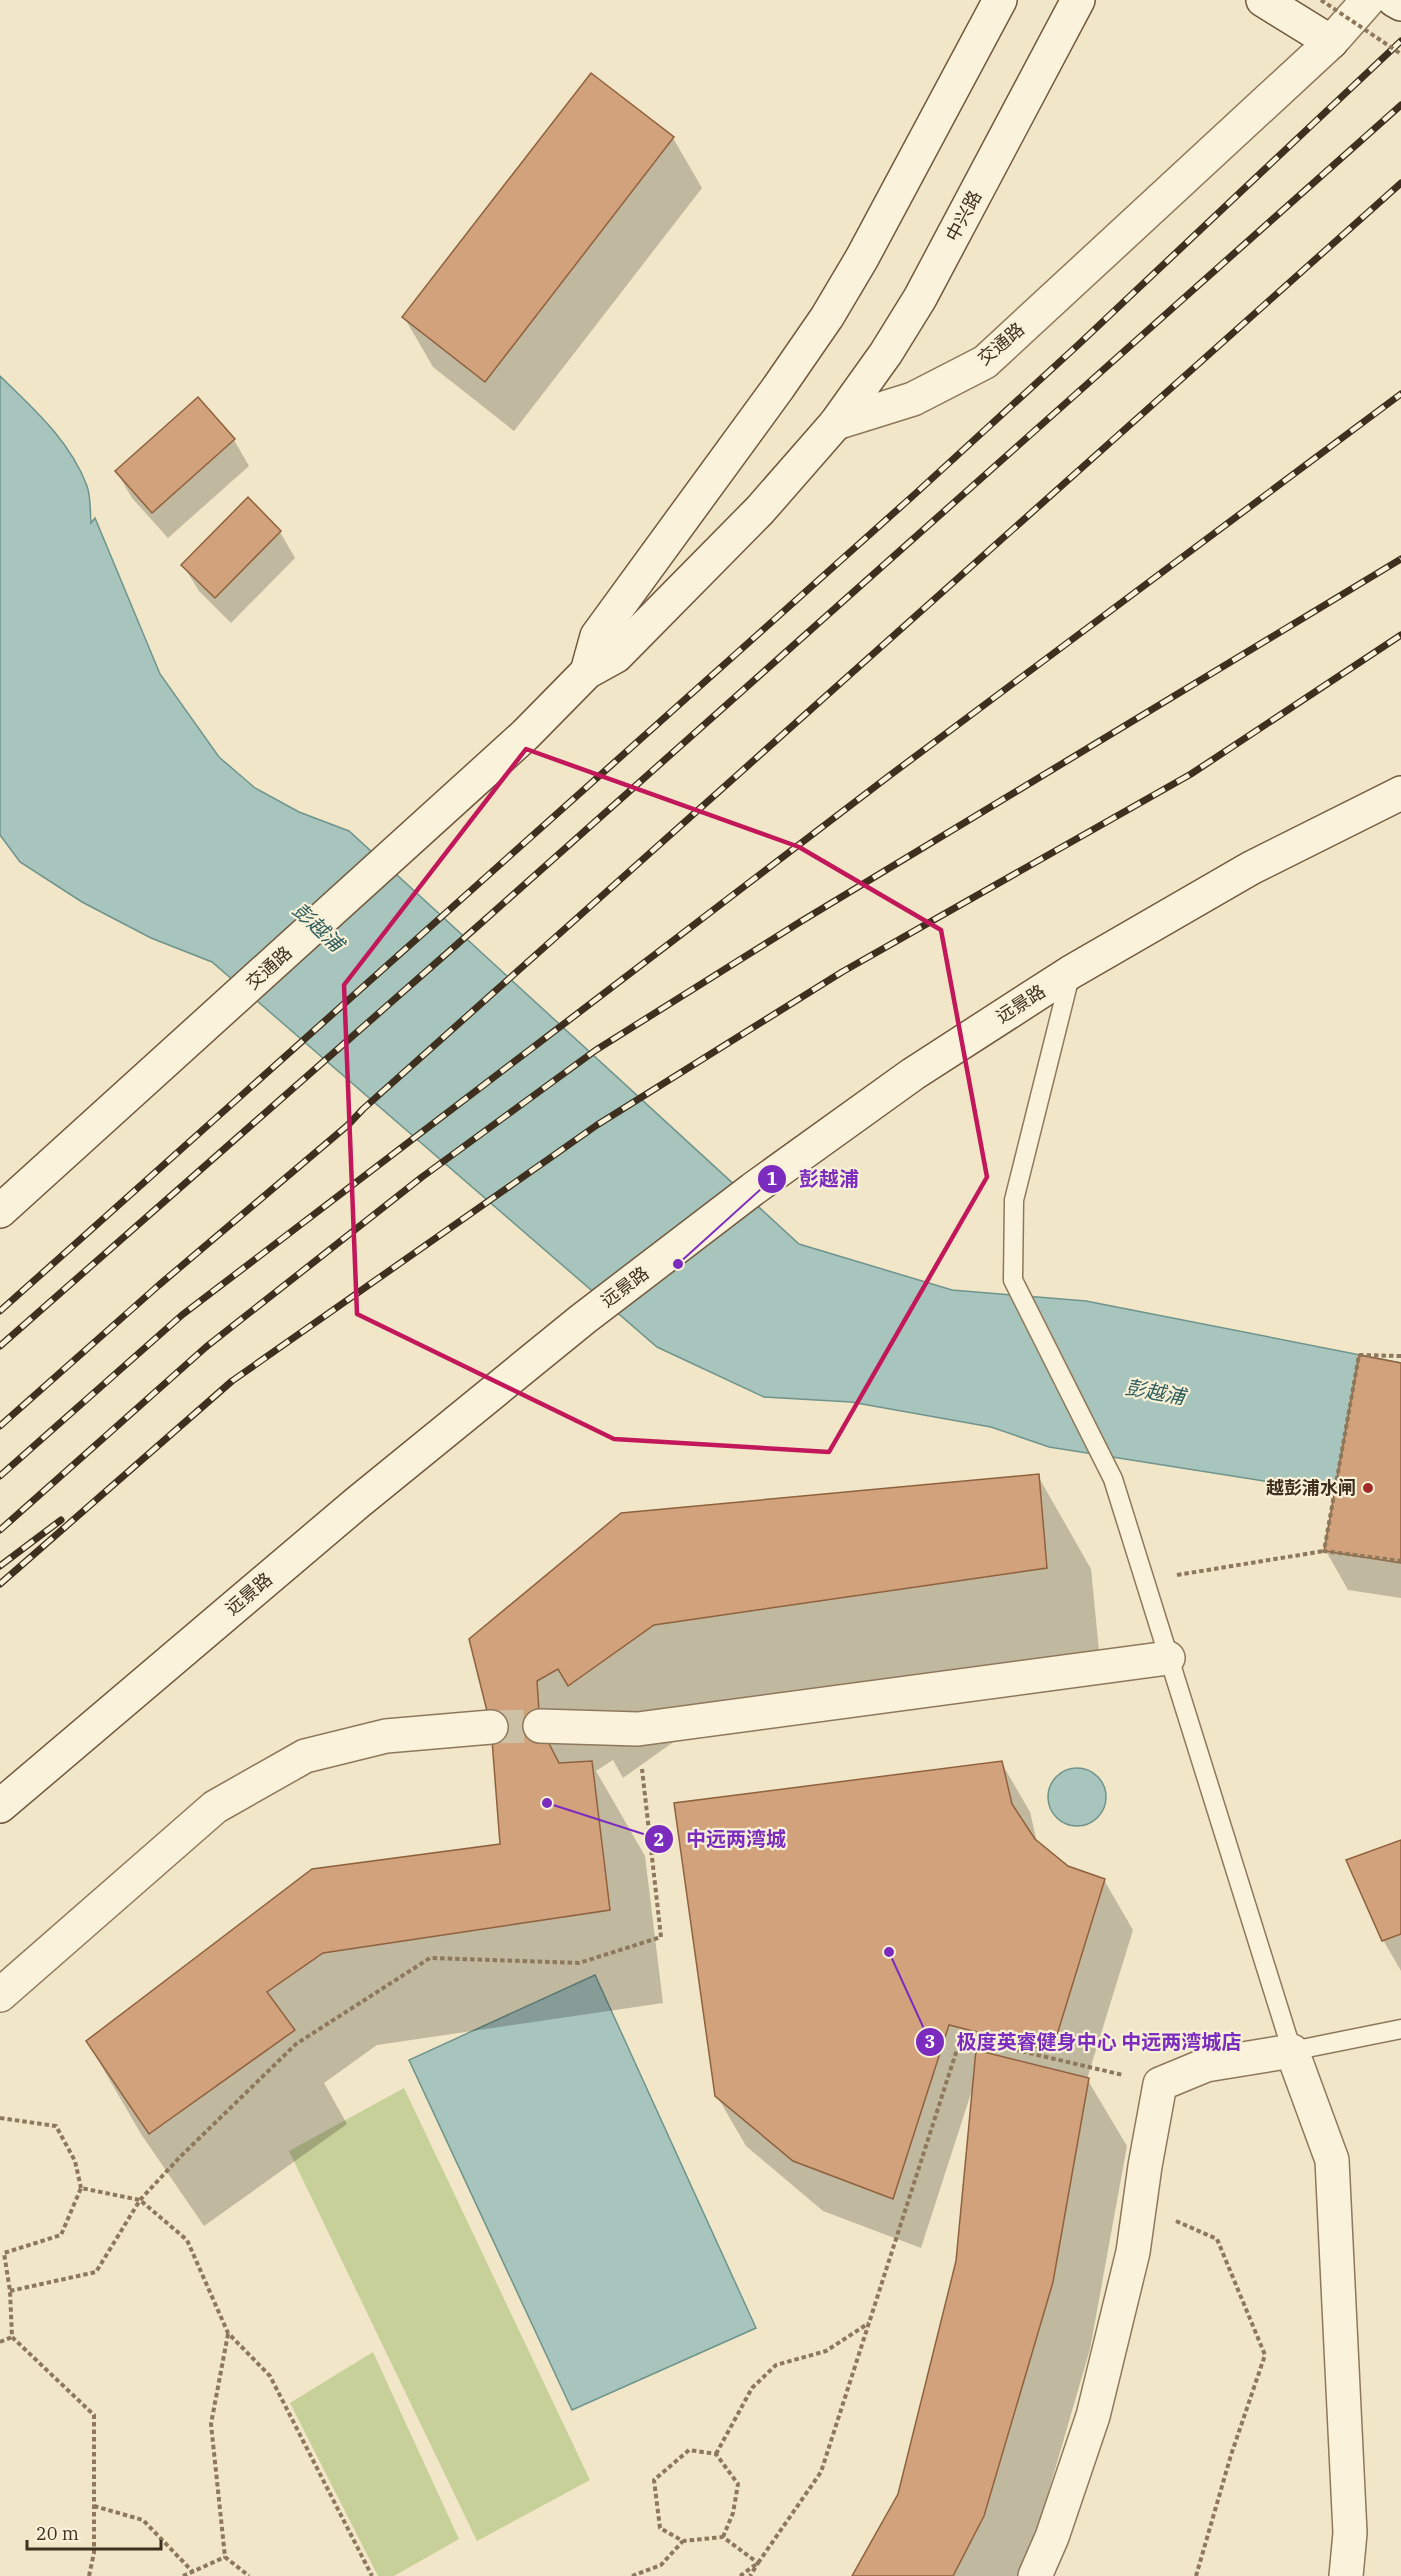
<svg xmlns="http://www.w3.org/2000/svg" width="1401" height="2576" font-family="'IBM Plex Serif','Noto Sans SC',serif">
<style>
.green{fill:#c8d099}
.water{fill:#a8c5bd;stroke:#6e948c;stroke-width:1.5}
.shadow{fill:#0003}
.building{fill:#d1a27b;stroke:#8f623f;stroke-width:1.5}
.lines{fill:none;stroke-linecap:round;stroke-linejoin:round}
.street-tunnel{stroke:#cdc1a5;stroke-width:33;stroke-dasharray:33 16;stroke-linecap:butt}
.lane-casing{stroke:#8e785b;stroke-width:21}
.street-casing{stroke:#8e785b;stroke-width:36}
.secondary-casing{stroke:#70593e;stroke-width:36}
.path{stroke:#8e785b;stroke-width:4;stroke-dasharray:4.5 3;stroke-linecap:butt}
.lane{stroke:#fbf2db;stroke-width:18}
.street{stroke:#fbf2db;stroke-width:33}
.secondary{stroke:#fbf2db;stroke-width:33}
.rail-casing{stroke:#3e2f1f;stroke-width:7}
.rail{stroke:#f8f0d7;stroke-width:4.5;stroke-dasharray:14;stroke-linecap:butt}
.path-bridge{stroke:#8e785b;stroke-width:4;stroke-dasharray:4.5 3;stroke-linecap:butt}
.marked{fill:none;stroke:#c2185b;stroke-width:4.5;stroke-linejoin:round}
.poi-dot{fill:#a12b27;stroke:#f8f0d7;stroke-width:2}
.labels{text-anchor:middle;stroke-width:4.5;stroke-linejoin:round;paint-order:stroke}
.street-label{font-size:18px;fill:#3e2f1f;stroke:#f8f0d7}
.poi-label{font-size:18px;font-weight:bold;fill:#3e2f1f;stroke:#f8f0d7;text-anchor:end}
.water-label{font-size:20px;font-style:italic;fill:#2e5e5d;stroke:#f8f0d7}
.leader{fill:none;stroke:#7b2cbf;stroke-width:2}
.callout-dot{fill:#7b2cbf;stroke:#f8f0d7;stroke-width:2}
.mark-label{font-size:18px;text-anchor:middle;font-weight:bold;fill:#fff}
.callout-label{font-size:20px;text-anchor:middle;font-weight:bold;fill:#7b2cbf;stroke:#f8f0d7;stroke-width:4.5;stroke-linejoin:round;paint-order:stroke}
</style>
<rect width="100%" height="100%" fill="#f1e6c7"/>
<g class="green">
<polygon points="404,2088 590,2480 477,2541 289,2151"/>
<polygon points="373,2352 459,2539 394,2576 378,2576 290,2403"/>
</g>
<g class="water">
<path d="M0 376C34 409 70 441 87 486 91 497 90 512 91 523L95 518 160 674 219 757 255 788 299 812 349 831 799 1244 952 1290 1086 1301 1401 1363V1507L1333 1492 1049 1447 991 1427 851 1402 764 1397 657 1347 212 962 151 938 82 902 20 862 0 835Z"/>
<circle cx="1077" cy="1797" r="29"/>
<polygon points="595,1975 756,2328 572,2410 409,2060"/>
</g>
<g class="shadow">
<polygon points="673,138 702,188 514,431 433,367 404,317"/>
<polygon points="234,440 249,466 168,538 132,498 117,472"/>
<polygon points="280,532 295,558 231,623 199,591 183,565"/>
<polygon points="1401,1365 1401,1598 1348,1590 1326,1551"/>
<polygon points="1038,1476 1091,1569 1100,1661 707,1718 623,1778 613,1760 596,1771 645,1856 663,2003 377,2045 324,2083 347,2124 204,2226 141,2134 87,2041 502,1845 493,1727 470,1639"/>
<polygon points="1001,1762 1030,1812 1037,1842 1067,1867 1104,1880 1133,1930 1087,2079 1127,2146 1090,2349 1024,2576 854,2576 899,2495 958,2261 973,2087 921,2248 823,2211 746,2146 717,2096"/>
<polygon points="1401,1841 1401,1971 1383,1940"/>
</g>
<g class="building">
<polygon points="591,73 674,137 485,382 402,317"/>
<polygon points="198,397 235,439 152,513 115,471"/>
<polygon points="248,497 281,531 215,598 181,565"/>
<polygon points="1359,1355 1401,1363 1401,1563 1324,1551"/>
<polygon points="1039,1474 1047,1568 654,1625 568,1686 558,1669 537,1681 540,1726 559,1763 592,1761 610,1910 323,1953 267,1992 295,2030 149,2134 86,2041 312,1869 500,1844 491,1727 469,1639 621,1513"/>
<polygon points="1002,1761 1012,1804 1035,1839 1068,1866 1105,1879 1052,2051 949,2025 893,2199 793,2161 715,2096 674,1803"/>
<polygon points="1401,1840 1401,1934 1382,1941 1346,1860"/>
<polygon points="976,2050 1089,2078 1053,2282 984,2516 953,2576 852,2576 898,2494 956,2261"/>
</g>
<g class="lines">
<polyline class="street-tunnel" points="491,1727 540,1726"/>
<defs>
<polyline id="lane" points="1071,972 1014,1200 1013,1280 1113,1479 1292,2051 1401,2029"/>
<g id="street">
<polyline points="836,423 913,399 985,362 1331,42 1368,0"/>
<polyline points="540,1726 638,1729 1168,1658"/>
<polyline points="0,1995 215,1807 305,1756 386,1736 491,1727"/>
<polyline points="1035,2576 1052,2537 1093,2416 1133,2252 1145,2166 1160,2084 1206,2065 1292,2051 1332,2160 1350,2533 1346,2576"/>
</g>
<g id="secondary">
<polyline points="1263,0 1331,42"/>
<polyline points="1394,0 1401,4"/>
<polyline points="587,672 597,636 778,388 827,317 862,258 1000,0"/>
<polyline points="0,1211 525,735 587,672 616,656 760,510 836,423 886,353 920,298 1078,0"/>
<polyline points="0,1806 357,1503 583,1319 753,1189 913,1074 1071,972 1251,868 1401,793"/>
</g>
</defs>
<use href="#lane" class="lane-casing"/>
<use href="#street" class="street-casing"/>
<use href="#secondary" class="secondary-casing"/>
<g class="path">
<polyline points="1401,1356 1359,1355 1324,1551 1401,1561"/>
<polyline points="1177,1575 1324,1551"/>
<polyline points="0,2118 56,2126 75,2161 81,2188"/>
<polyline points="1176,2221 1217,2239 1265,2355 1231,2455 1196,2576"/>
<polyline points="10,2291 96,2272 140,2200 180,2157 296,2044 430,1958 579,1963 661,1937 642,1769"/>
<polyline points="228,2334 211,2424 225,2557 249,2576"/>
<polyline points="0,2342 12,2337"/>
<polyline points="716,2454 752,2388 776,2365 826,2351 869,2323"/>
<polyline points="94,2506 143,2520 193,2572"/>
<polyline points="723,2537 733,2513 738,2484 716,2454 689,2450 654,2480 660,2528 683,2541 723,2537 758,2563 750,2576"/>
<polyline points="89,2576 94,2553 94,2415 12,2337 10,2291 4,2253 61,2235 81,2188 140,2200 187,2240 228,2333 270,2376 372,2576"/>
<polyline points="183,2576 225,2557"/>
<polyline points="632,2576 661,2565 683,2541"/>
<polyline points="740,2576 758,2563 821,2472 961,2037 1123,2075"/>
</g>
<use href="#lane" class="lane"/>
<use href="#street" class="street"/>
<use href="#secondary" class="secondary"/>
<defs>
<g id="rail">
<polyline points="0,1311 915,494 1078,345 1401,41"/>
<polyline points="0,1346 479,925 1401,105"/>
<polyline points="0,1426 159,1285 348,1125 363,1109 1401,183"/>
<polyline points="0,1476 182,1315 889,776 1401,394"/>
<polyline points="0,1530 206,1347 422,1177 596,1050 800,922 1401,559"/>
<polyline points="0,1566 61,1520"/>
<polyline points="0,1584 232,1381 597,1125 842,972 1191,774 1401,635"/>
</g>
</defs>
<use href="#rail" class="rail-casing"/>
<use href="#rail" class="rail"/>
<polyline class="path-bridge" points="1321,0 1401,54"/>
</g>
<path class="marked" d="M526 749 799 847 941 930 987 1177 829 1452 614 1439 357 1314 344 985Z"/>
<circle class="poi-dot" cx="1368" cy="1488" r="6"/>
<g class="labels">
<g class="street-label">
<text transform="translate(964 216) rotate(-62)" y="6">中兴路</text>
<text transform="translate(1001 344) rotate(-40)" y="6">交通路</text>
<text transform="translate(269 968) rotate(-42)" y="6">交通路</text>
<text transform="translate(1021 1004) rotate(-33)" y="6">远景路</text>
<text transform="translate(625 1287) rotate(-37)" y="6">远景路</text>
<text transform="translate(249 1594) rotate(-40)" y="6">远景路</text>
</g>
<g class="poi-label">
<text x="1356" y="1494">越彭浦水闸</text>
</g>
<g class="water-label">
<text transform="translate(318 927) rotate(43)" y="7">彭越浦</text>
<text transform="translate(1155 1392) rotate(10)" y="7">彭越浦</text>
</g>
</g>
<path class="leader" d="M678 1264L772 1179M547 1803L659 1839M889 1952L930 2042"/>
<g class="callout-dot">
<circle cx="678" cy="1264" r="6"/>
<circle cx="547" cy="1803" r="6"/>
<circle cx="889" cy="1952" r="6"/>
<circle cx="772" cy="1179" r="15"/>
<circle cx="659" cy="1839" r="15"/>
<circle cx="930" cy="2042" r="15"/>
</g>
<g class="mark-label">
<text x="772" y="1185">1</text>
<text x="659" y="1846">2</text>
<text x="930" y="2048">3</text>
</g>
<g class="callout-label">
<text x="829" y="1186">彭越浦</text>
<text x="736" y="1846">中远两湾城</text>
<text x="1099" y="2049">极度英睿健身中心 中远两湾城店</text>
</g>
<path d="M27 2540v9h134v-9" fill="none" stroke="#3e2f1f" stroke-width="3"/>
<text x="36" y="2540" font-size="18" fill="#3e2f1f" stroke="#f8f0d7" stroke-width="4.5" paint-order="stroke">20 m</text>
</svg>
